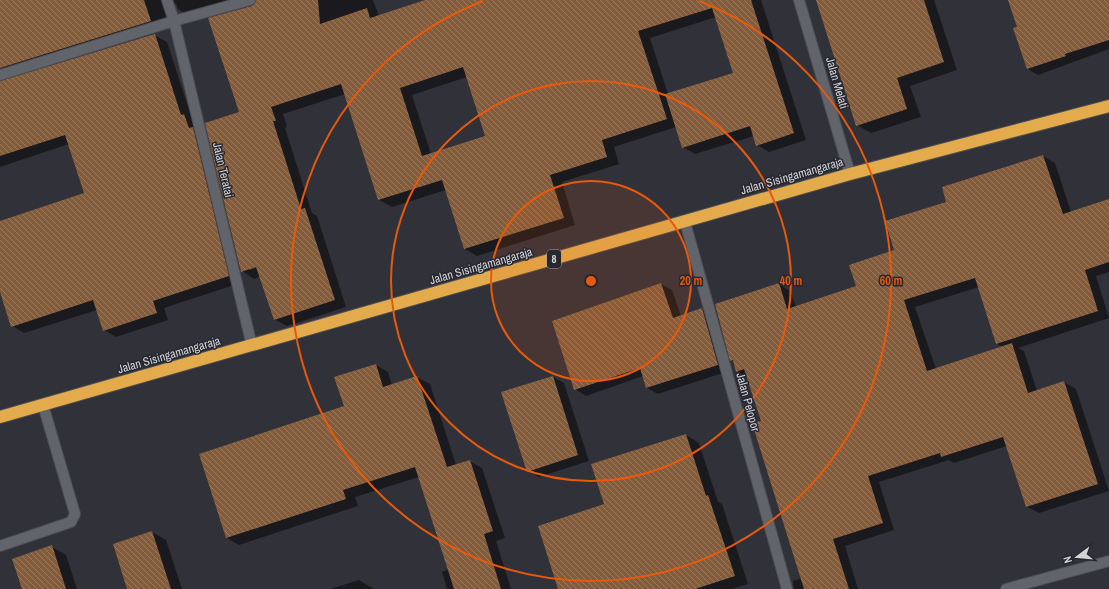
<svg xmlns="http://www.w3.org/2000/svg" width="1109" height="589" font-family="'Archivo Narrow',sans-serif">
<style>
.shadow{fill:#0007;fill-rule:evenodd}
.building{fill:url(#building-back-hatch);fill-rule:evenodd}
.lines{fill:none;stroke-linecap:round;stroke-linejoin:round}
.minor-casing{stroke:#4d4e53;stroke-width:12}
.highway-casing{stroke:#4d4e53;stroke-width:14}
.minor{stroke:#62646c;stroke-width:10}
.highway{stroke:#e4ab4c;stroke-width:12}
.ring{fill:none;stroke:#e8590c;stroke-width:2}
.labels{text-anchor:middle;stroke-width:3;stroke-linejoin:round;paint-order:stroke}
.shield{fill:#27282f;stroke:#9f9fa5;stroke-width:1}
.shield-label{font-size:11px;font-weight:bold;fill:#d2d2d7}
.street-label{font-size:12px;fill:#d2d2d7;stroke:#27282f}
.centre{fill:#e8590c;stroke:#27282f;stroke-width:2}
.ring-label{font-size:12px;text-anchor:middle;font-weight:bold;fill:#e8590c;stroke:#27282f;stroke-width:3;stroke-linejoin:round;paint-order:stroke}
</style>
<defs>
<pattern id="building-back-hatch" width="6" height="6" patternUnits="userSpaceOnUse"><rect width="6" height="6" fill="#835c3b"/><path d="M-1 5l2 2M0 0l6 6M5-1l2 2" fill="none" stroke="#997a60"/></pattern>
</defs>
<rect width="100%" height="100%" fill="#313239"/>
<g class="shadow">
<path d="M0 0H373L379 16 428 0H761L806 140 769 152 757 145 754 136 695 154 683 147 676 127 614 147 619 164 562 182 575 225 477 256 465 249 446 190 392 207 379 200 345 94 283 114 287 127 285 128 312 213 317 216 346 307 287 326 274 319 261 276 254 279 242 271 240 112 252 7 259 1 217 13 190 16 178 9 176 3 173 6 176 20 11 75 6 81 154 35 167 42 192 119 196 122 240 283 164 308 168 320 116 337 104 330 97 310 24 333 12 326 0 289V222L85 194 69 144 0 167ZM716 17 734 73 668 94 650 38ZM467 77 486 137 431 154 412 95ZM261 264V266L250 270V268Z"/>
<polygon points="824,0 934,0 957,70 910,86 921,117 871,133 857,125"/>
<polygon points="1009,0 1109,0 1109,49 1038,75 1028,69 1018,27"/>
<path d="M1043 156 1055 163 1071 212 1109 200V272L1096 276 1109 318 1018 348 1024 351 1037 391 1064 382 1076 389 1109 491 1039 513 1027 507 1007 446 954 463 949 460 879 482 894 530 845 546 858 589H794L793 581 802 578 762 421 747 377 737 371 734 362 731 360 779 284 790 291 796 307 857 287 948 202ZM979 287 997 344 1003 347 936 369 915 307Z"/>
<polygon points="661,284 672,290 681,316 702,309 713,316 729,371 658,394 647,388 643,376 586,396 575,389 553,322"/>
<polygon points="376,365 388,372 392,385 417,377 430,384 456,465 469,461 482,468 505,538 496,541 511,589 447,589 442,572 449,569 419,477 355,497 358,506 239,545 227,538 345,407"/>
<polygon points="553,377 564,383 589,461 539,477 528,471"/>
<polygon points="686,435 699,443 718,502 722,504 748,584 732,589 559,589 605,505"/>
<polygon points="152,532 166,540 182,589 127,589"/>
<polygon points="52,547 66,555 77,589 23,589"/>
<polygon points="359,580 374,589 330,589"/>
</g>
<g class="building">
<polygon points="0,0 144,0 151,21 0,68"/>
<path d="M256 0H318L320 24 367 8 370 18 425 0H751L794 133 756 146 750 126 682 148 665 94 733 73 712 8 638 31 667 119 602 140 607 157 550 175 564 218 464 249 442 180 378 200 341 84 271 107 276 121H273L301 209 305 208 335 300 274 320 256 267 241 272 205 123 239 112 208 18 252 6ZM463 67 485 136 422 156 400 88Z"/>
<polygon points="816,0 924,0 944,62 897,78 907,109 856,126"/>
<polygon points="1008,0 1109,0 1109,40 1065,54 1066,56 1027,69 1013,28 1017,27"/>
<polygon points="155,34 181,115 184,114 189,128 193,127 229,276 153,301 157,313 103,331 93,300 11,327 0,292 0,221 84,193 65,135 0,156 0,81"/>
<polygon points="1043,155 1063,214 1109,199 1109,262 1085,270 1098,311 996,344 975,278 904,300 927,371 1012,343 1028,393 1064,381 1098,484 1026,507 1003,437 941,457 940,453 868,476 883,523 833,539 849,589 804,589 752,423 761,421 744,369 736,372 733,360 730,361 715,304 779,283 787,309 856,286 849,265 894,250 885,221 946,202 942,187"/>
<polygon points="661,283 673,318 702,308 718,365 646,388 640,368 574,390 552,321"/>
<polygon points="376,364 383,387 417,376 447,467 470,460 493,531 484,534 501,589 454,589 415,467 343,490 346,499 226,538 199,454 344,406 334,377"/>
<polygon points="553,376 578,455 527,472 501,392"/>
<polygon points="686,434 706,496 708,495 735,576 695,589 558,589 538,526 604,504 591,464"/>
<polygon points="152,531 171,589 127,589 113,544"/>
<polygon points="52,545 66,589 22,589 12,559"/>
</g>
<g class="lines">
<defs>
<g id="minor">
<polyline points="167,0 174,21 252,346"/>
<polyline points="799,0 850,174"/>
<polyline points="0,75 174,21 250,0"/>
<polyline points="685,222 787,589"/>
<polyline points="0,546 71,522 75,514 43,405"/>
<polyline points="1006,589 1109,561"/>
</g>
<polyline id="highway" points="0,417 850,174 1109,106"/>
</defs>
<use href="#minor" class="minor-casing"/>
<use href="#highway" class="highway-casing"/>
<use href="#minor" class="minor"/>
<use href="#highway" class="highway"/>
</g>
<circle cx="591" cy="281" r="100" fill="#e8590c" fill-opacity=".12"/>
<g class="ring">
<circle cx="591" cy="281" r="100"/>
<circle cx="591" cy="281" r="200"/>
<path d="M699 1A300 300 0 1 1 483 1"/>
</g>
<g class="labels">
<rect class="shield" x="547" y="250" width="14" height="18" rx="3"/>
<g class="shield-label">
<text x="554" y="263">8</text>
</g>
<g class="street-label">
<text transform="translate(837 83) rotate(74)" y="4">Jalan Melati</text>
<text transform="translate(223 170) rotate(77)" y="4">Jalan Teratai</text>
<text transform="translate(792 176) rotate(-16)" y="4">Jalan Sisingamangaraja</text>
<text transform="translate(481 266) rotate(-16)" y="4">Jalan Sisingamangaraja</text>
<text transform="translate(169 355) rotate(-16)" y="4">Jalan Sisingamangaraja</text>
<text transform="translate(748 402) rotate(75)" y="4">Jalan Pelopor</text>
</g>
</g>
<circle cx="591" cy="281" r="6" class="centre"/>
<g class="ring-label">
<text x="691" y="285">20 m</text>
<text x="791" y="285">40 m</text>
<text x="891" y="285">60 m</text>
</g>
<g transform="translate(1077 557) rotate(254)" stroke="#27282f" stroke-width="3" paint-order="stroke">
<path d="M0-3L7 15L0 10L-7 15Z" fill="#d2d2d7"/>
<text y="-6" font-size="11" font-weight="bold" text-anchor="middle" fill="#d2d2d7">N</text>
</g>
</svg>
